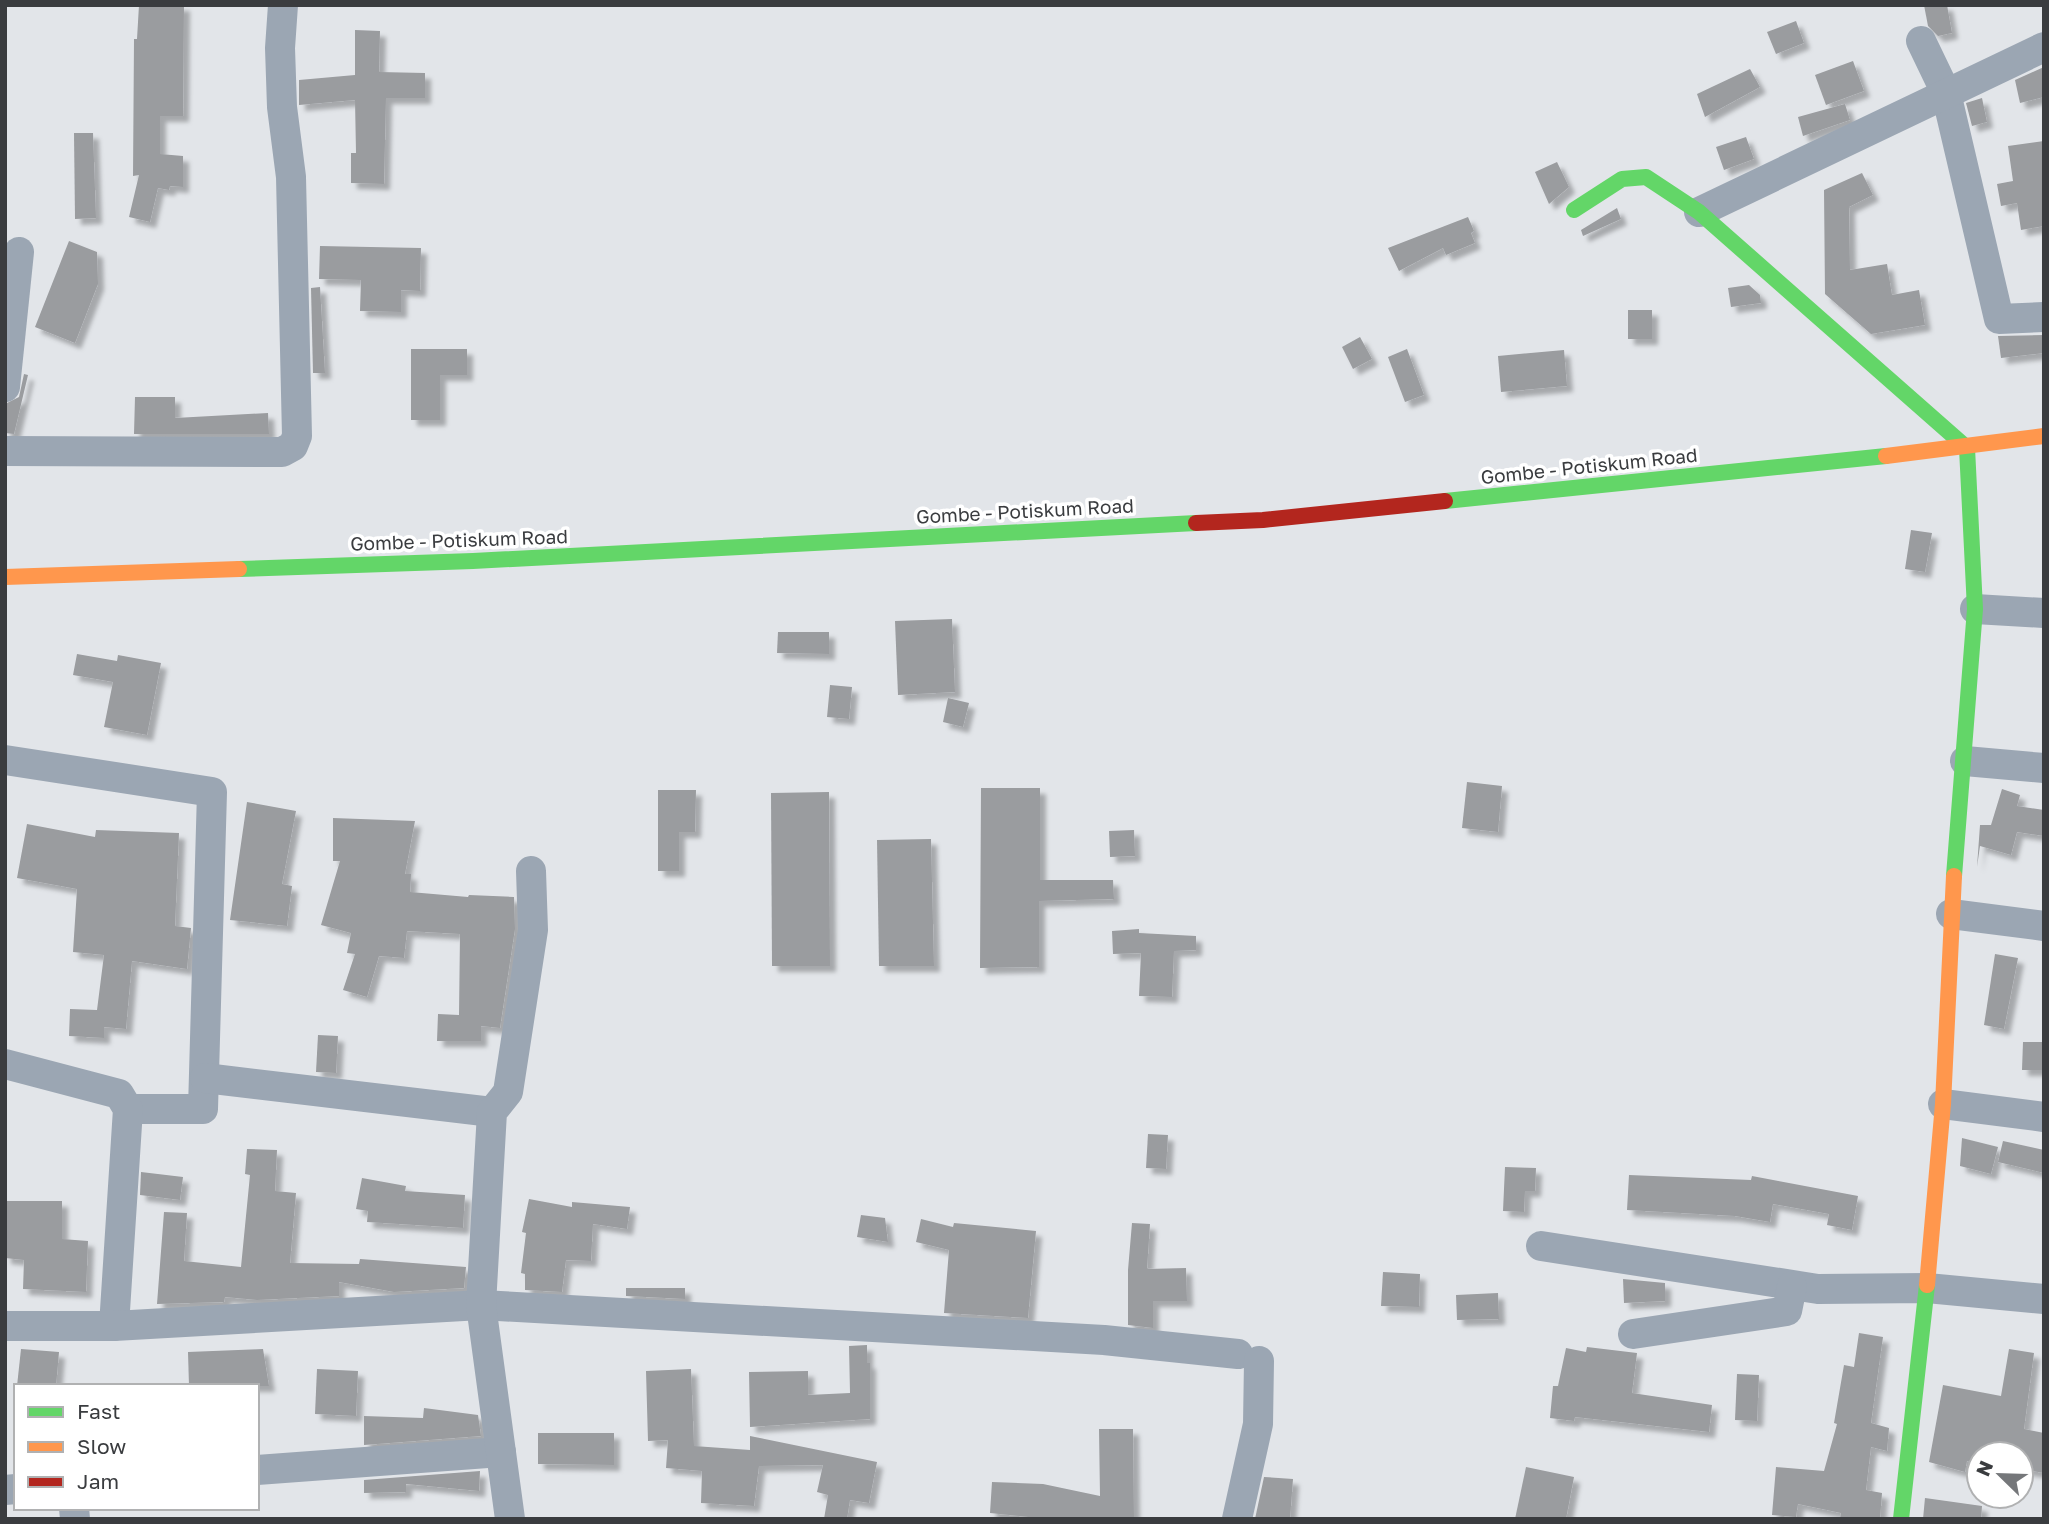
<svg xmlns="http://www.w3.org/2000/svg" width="2049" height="1524" font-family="'Golos Text',sans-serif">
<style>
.building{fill:#9a9c9f;filter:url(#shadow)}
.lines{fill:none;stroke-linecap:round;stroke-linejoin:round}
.street{stroke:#9ba6b3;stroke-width:30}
.fast{stroke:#63d668;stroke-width:16}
.slow{stroke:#ff974d;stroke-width:16}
.jam{stroke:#b3261e;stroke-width:16}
.labels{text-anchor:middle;stroke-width:7;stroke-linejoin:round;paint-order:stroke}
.street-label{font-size:19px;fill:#3a3c3f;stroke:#fff}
</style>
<defs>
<filter id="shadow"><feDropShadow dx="6" dy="6" stdDeviation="2" flood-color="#0004"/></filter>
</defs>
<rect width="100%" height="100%" fill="#e2e5e9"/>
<g class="building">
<polygon points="139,5 184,5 183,116 160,116 160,154 183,156 183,187 170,186 169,190 158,188 150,222 129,217 139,175 133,176 134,39 137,39"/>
<polygon points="1924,5 1947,5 1952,33 1938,36 1928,26"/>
<polygon points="1796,21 1804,43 1776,54 1767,32"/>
<polygon points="355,30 380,31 379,72 425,73 425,98 386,98 384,184 351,183 351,153 356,153 355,100 299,105 299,80 355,75"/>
<polygon points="1853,61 1864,91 1826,105 1815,75"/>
<polygon points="2044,67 2044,97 2020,103 2015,80"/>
<polygon points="1750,69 1760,87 1705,117 1697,94"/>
<polygon points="1982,98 1987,122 1972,126 1966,103"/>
<polygon points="1845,104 1850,120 1803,136 1798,117"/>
<polygon points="74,133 93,133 96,218 75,219"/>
<polygon points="1746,137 1754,159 1724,170 1716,147"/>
<polygon points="2044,141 2044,226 2021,230 2017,203 2001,206 1997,184 2013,181 2008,146"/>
<polygon points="1557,162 1569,187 1549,204 1535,172"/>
<polygon points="1862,173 1873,195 1849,207 1850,270 1887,264 1892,295 1919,290 1925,325 1871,334 1825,294 1824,190"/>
<polygon points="1617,208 1621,219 1583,236 1581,230"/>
<polygon points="1468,217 1474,231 1471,233 1475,243 1446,255 1443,248 1399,271 1388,248"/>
<polygon points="69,241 97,252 98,284 75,343 35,327"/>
<polygon points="320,246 421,248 420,291 401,290 401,312 360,311 361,280 319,279"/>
<polygon points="1749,285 1760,295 1761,303 1731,307 1728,288"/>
<polygon points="320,287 325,373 313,373 311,288"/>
<rect x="1628" y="310" width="24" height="29"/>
<polygon points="2044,335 2044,353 2001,358 1998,336"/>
<polygon points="1360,337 1372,359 1353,369 1342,347"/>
<polygon points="411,349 467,349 467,375 440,375 440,420 411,420"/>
<polygon points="1407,349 1424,395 1405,402 1388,357"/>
<polygon points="1564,350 1567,386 1501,392 1498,356"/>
<polygon points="24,374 28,375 14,434 5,433 5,404 19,397"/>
<polygon points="135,397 175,397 175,418 268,413 269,434 134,434"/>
<polygon points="1911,530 1932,533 1925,572 1905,569"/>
<polygon points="952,619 955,692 898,695 895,621"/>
<polygon points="778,632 829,632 829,654 777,653"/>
<polygon points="77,654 117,661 118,655 161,663 147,735 104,727 113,682 73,675"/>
<polygon points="830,685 852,687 849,719 827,717"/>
<polygon points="948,698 969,703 963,727 943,722"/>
<polygon points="1467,782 1502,786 1498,832 1462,828"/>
<polygon points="981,788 1040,788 1040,880 1113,880 1114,899 1039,901 1039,967 980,968"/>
<polygon points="2002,789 2020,795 2017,806 2044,810 2044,836 2017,832 2011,855 1980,846 1977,867 1980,825 1991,825"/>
<polygon points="658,790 696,790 695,832 679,832 679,871 658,871"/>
<polygon points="829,792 830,966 772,966 771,793"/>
<polygon points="247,802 296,811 282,884 292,886 287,926 230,920"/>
<polygon points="333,818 415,821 405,874 411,874 410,892 468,897 469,895 514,897 515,929 500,1028 481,1026 481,1041 437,1041 438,1014 459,1015 460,934 407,931 404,958 379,956 367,997 343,990 355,954 347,953 351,933 321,925 340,861 333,861"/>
<polygon points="27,824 95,837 96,830 179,833 175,926 191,928 187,969 132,961 126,1029 104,1027 104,1038 69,1036 70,1009 97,1010 104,955 73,952 77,889 17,878"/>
<polygon points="1134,830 1135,856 1110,857 1109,831"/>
<polygon points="931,839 934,966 879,966 877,840"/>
<polygon points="1139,929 1139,933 1196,936 1196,950 1174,951 1172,997 1139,996 1141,953 1113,954 1112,931"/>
<polygon points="1995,954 2018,958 2004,1029 1984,1025"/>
<polygon points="318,1035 338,1036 336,1073 316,1072"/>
<polygon points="2023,1042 2044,1042 2043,1070 2022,1070"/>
<polygon points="1148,1134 1168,1135 1166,1169 1146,1168"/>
<polygon points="1962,1138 1998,1147 1991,1174 1960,1166"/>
<polygon points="2003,1141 2044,1150 2044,1173 1998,1162"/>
<polygon points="247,1149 277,1150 275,1191 296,1193 290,1263 359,1264 360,1259 466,1267 464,1288 394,1292 339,1282 339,1296 257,1300 225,1297 224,1302 157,1304 164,1212 187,1213 184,1261 241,1267 250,1175 245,1174"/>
<polygon points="1505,1167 1536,1168 1535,1191 1525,1191 1524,1212 1503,1211"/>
<polygon points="141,1172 183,1177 180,1200 140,1195"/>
<polygon points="1629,1175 1751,1180 1752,1176 1858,1196 1852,1230 1827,1225 1829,1214 1773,1204 1770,1222 1735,1216 1627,1210"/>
<polygon points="362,1178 406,1186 405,1191 465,1195 463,1228 367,1222 368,1211 356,1209"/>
<polygon points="529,1199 572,1207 572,1202 630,1207 627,1229 593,1224 591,1261 566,1260 562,1292 525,1290 525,1274 521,1273 526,1233 522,1232"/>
<polygon points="5,1201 62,1201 62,1239 88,1241 86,1292 23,1289 24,1260 5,1258"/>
<polygon points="861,1215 885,1218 888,1242 857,1237"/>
<polygon points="921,1219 953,1227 954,1223 1036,1231 1028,1318 944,1313 949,1250 916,1242"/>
<polygon points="1132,1223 1150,1224 1147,1269 1186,1268 1187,1301 1153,1301 1153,1328 1128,1325 1128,1270"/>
<polygon points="1383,1272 1420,1274 1419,1307 1381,1306"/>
<polygon points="1623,1279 1665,1283 1665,1301 1624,1303"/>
<polygon points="626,1288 685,1288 685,1299 626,1296"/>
<polygon points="1498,1293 1499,1319 1457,1320 1456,1295"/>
<polygon points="1859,1333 1883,1337 1871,1423 1889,1428 1887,1451 1871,1447 1866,1490 1882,1493 1880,1519 1840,1519 1841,1513 1798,1504 1796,1517 1772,1515 1776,1467 1824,1471 1837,1424 1834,1423 1844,1365 1854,1367"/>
<polygon points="867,1345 867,1363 870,1363 870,1419 750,1427 749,1372 808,1371 808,1395 850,1393 849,1346"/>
<polygon points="1587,1347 1637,1353 1632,1393 1712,1405 1709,1432 1575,1417 1574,1421 1550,1418 1553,1386 1558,1386 1566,1348 1586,1352"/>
<polygon points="21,1349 59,1352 56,1386 17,1386"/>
<polygon points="263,1349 269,1386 189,1386 188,1352"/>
<polygon points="2009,1349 2034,1353 2024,1429 2044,1433 2044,1473 2021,1469 2021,1454 1979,1454 1979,1465 1967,1461 1965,1472 1929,1462 1943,1385 2001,1396"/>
<polygon points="317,1369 358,1371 356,1416 315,1414"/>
<polygon points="691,1369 694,1446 750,1450 750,1436 877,1462 869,1503 850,1500 847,1519 824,1519 828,1495 817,1492 823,1465 759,1466 754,1506 701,1503 702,1471 666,1468 668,1440 648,1441 646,1371"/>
<polygon points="1737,1374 1759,1375 1757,1421 1735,1420"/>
<polygon points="424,1408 478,1415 481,1436 364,1445 364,1416 423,1418"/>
<polygon points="1099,1429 1133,1429 1134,1519 1047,1519 990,1513 992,1482 1043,1484 1100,1496"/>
<polygon points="538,1433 614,1433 614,1465 538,1464"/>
<polygon points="1526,1467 1574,1477 1566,1519 1515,1519"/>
<polygon points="480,1471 479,1491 406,1484 406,1492 364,1493 364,1480"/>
<polygon points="1264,1477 1293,1479 1290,1519 1255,1519"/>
<polygon points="1925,1498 1982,1506 1981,1519 1923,1519"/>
</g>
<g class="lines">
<g class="street">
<polyline points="1921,41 1946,93 1999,319 2044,317"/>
<polyline points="1699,212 2044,47"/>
<polyline points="5,387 19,252"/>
<polyline points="5,451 282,452 293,446 297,436 291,177 282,107 280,48 283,5"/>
<polyline points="1975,609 2044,613"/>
<polyline points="5,760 212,792 203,1109 128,1109"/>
<polyline points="1965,761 2044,768"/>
<polyline points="1951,914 2044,926"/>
<polyline points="5,1064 119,1094 128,1109 114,1326"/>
<polyline points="205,1078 492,1112"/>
<polyline points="1943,1104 2044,1117"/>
<polyline points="1541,1246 1818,1289 1927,1288 2044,1299"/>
<polyline points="5,1326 114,1326 481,1305 1104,1340 1238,1354"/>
<polyline points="1633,1334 1787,1311 1792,1286"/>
<polyline points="257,1470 501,1452"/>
<polyline points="5,1490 16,1489"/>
<polyline points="74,1508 75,1519"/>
<polyline points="510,1519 481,1305 492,1112 508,1092 533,930 531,871"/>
<polyline points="1237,1519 1258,1424 1259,1361"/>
</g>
<g class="fast">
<polyline points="1574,210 1622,179 1646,177 1699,212 1967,448 1975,609 1954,876"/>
<polyline points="1445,501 1886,456"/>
<polyline points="239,569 473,561 1196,523"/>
<polyline points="1901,1519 1927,1285"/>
</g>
<g class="slow">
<polyline points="1886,456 2044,436"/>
<polyline points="5,577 239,569"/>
<polyline points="1927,1285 1943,1104 1954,876"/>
</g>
<polyline class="jam" points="1196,523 1263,520 1445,501"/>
</g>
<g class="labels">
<g class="street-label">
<text transform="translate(1589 466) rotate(-6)" y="7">Gombe - Potiskum Road</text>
<text transform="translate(1025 511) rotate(-3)" y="7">Gombe - Potiskum Road</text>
<text transform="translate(459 540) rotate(-2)" y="7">Gombe - Potiskum Road</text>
</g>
</g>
<rect width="2049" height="1524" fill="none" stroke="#3a3c3f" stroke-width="14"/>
<rect x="14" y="1384" width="245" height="126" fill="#ffffff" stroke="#b0b1b2" stroke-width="2"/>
<rect x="28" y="1407" width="35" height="10" fill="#63d668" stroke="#b0b1b2" stroke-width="2"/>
<text x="77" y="1419" font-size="21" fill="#3a3c3f">Fast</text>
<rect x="28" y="1442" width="35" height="10" fill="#ff974d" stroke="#b0b1b2" stroke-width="2"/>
<text x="77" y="1454" font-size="21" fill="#3a3c3f">Slow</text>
<rect x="28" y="1477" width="35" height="10" fill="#b3261e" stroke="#b0b1b2" stroke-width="2"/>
<text x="77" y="1489" font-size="21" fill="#3a3c3f">Jam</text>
<g transform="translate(2000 1475) rotate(293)"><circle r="33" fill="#ffffff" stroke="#b0b1b2" stroke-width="2"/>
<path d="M0-5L12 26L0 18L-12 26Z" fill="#75777a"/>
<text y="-10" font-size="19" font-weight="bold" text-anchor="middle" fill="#3a3c3f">N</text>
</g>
</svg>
